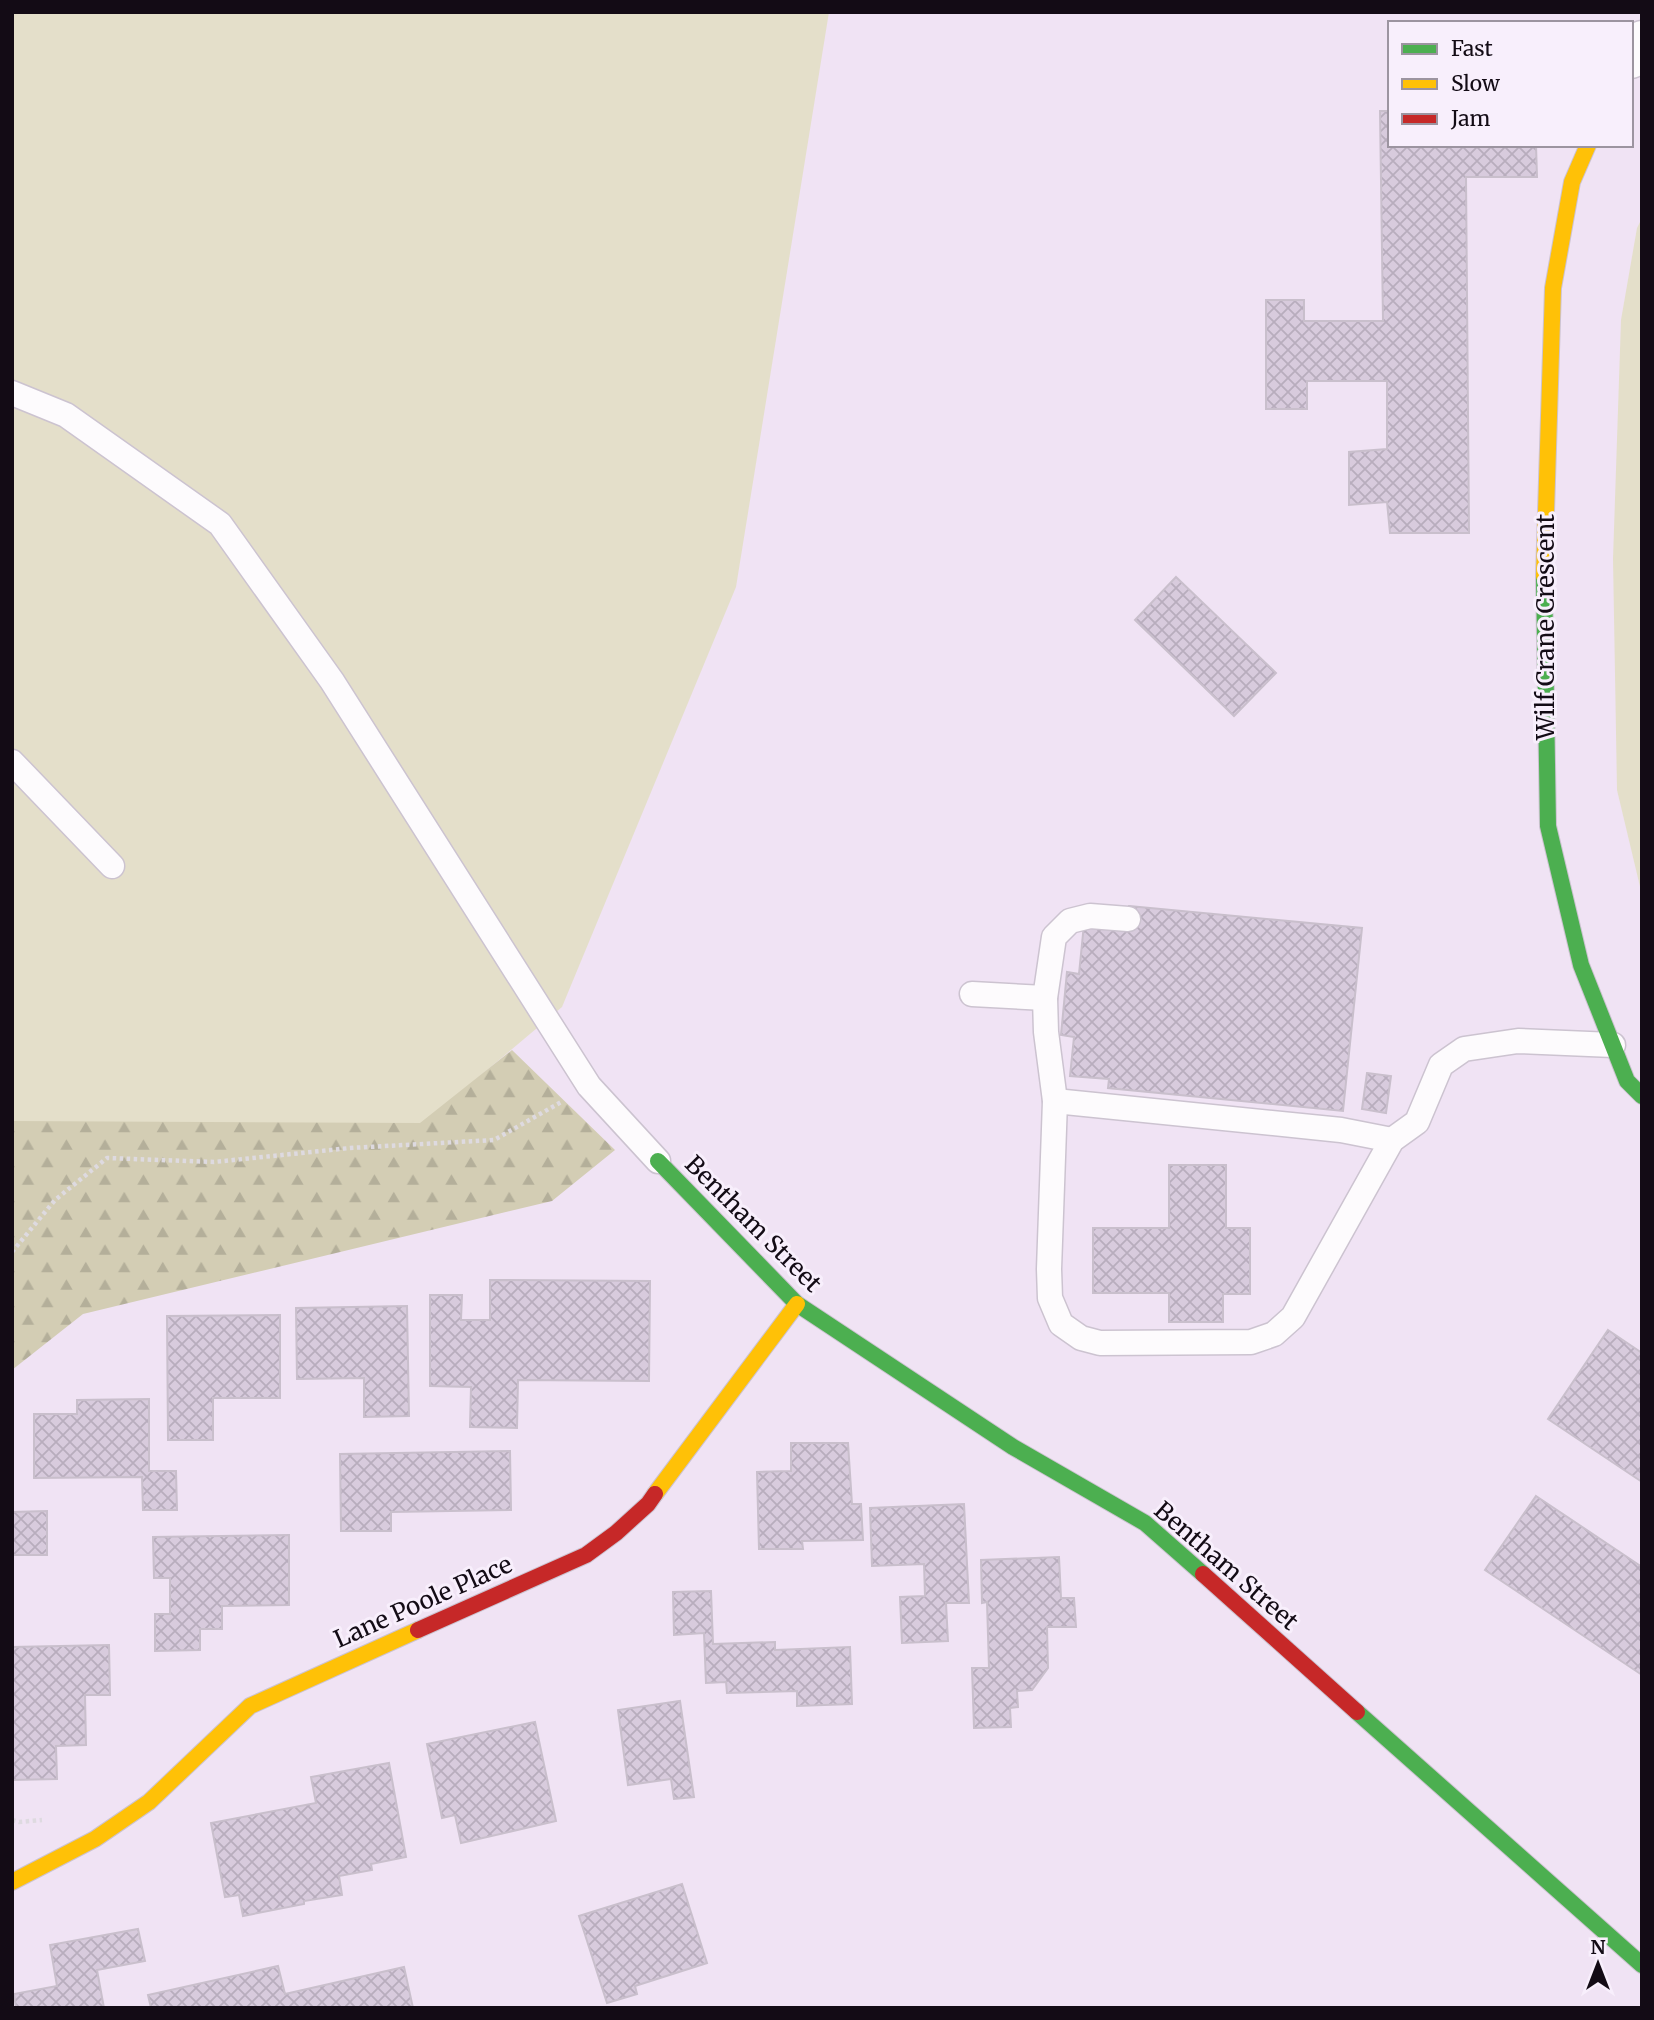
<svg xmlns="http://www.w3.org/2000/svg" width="1654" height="2020" font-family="Merriweather,serif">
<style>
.green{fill:#e4dfca}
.forest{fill:url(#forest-firs)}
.building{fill:url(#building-cross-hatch);stroke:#c9bfcc;stroke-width:2}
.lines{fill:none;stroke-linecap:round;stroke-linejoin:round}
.lane-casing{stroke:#ccc3d0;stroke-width:27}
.street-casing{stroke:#ccc3d0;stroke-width:41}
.fast-casing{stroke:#ccc3d0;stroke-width:18}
.slow-casing{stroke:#ccc3d0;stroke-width:18}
.jam-casing{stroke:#ccc3d0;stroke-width:18}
.path{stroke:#dedae0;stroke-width:4.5;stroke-dasharray:3.5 3.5;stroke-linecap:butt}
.lane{stroke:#fdfbfd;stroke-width:24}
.street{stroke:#fdfbfd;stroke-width:38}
.fast{stroke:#4caf50;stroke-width:16}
.slow{stroke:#ffc107;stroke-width:16}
.jam{stroke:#c62828;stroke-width:16}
.labels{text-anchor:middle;stroke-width:6;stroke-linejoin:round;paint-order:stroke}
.street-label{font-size:24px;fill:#130b15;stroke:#f8effc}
</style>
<defs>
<pattern id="forest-firs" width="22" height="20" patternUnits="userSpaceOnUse" patternTransform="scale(1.75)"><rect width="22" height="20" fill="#d3cdb4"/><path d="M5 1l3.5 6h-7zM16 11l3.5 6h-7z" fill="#b4af9a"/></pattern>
<pattern id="building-cross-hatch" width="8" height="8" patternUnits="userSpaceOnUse" patternTransform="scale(1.75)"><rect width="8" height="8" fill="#d8cbdd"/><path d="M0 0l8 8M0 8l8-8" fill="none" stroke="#b8adbd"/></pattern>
</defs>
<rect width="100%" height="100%" fill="#f0e3f4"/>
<g class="green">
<polygon points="12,12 829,12 736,587 562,1007 424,1123 12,1123"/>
<polygon points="1642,218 1642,895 1617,790 1613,559 1621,320 1637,228"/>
</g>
<polygon class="forest" points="512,1050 615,1150 552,1201 83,1314 12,1370 12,1121 420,1123"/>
<g class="building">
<polygon points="1380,111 1390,111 1390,145 1536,145 1537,177 1466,177 1469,533 1390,533 1387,502 1349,505 1349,452 1387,449 1387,381 1307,381 1307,409 1266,409 1266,300 1304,300 1304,321 1383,321"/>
<polygon points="1176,577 1276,673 1234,716 1135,620"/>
<polygon points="1129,906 1362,928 1343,1111 1108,1088 1109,1079 1070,1076 1074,1037 1061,1035 1067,972 1079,974 1084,924 1127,928"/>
<polygon points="1367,1073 1391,1076 1386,1113 1362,1109"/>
<polygon points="1169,1165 1226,1165 1226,1228 1250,1228 1250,1294 1223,1294 1223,1322 1169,1322 1169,1293 1093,1293 1093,1228 1169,1228"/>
<polygon points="490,1280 650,1281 649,1381 518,1380 517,1428 470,1427 471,1387 430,1386 430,1295 462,1295 461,1320 490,1320"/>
<polygon points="407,1306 409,1416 364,1417 364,1378 297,1379 296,1308"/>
<polygon points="280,1315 280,1398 213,1398 213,1440 168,1440 167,1316"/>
<polygon points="1608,1330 1642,1353 1642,1482 1548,1419"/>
<polygon points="149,1399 149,1471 176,1471 177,1510 143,1510 142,1477 34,1478 34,1414 77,1414 77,1400"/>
<polygon points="791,1443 848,1443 852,1504 861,1504 863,1540 802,1541 803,1549 759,1549 757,1472 791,1471"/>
<polygon points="510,1451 511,1510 391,1512 391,1531 341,1531 340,1454"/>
<polygon points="1536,1496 1642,1567 1642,1675 1485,1570"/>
<polygon points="964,1504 969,1603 946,1603 948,1641 902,1643 900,1597 925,1596 924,1564 872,1566 870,1508"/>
<polygon points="47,1511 47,1555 12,1555 12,1512"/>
<polygon points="289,1535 289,1605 222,1606 222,1629 200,1629 200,1650 155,1651 155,1614 170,1614 170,1578 154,1578 153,1537"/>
<polygon points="1059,1557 1061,1598 1074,1598 1076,1627 1047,1627 1048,1668 1032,1690 1017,1691 1018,1707 1010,1708 1011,1727 974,1728 972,1668 989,1668 987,1602 982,1603 981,1560"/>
<polygon points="711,1591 713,1644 775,1642 775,1650 850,1647 852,1704 797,1706 797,1691 727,1693 726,1682 706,1683 704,1633 674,1635 673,1592"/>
<polygon points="109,1645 110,1695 85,1695 86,1745 56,1746 57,1779 12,1780 12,1647"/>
<polygon points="680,1701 694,1797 674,1799 671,1779 628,1785 618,1710"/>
<polygon points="535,1722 556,1821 461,1843 455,1815 442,1818 427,1744"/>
<polygon points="389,1763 406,1857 371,1864 372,1870 339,1876 342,1895 304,1901 304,1904 243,1916 239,1895 225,1897 211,1823 316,1803 311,1777"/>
<polygon points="682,1884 707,1963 635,1986 637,1994 607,2003 579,1916"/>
<polygon points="138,1929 145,1961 97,1970 104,2008 16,2008 14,1994 57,1986 50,1945"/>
<polygon points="278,1966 285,1994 404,1967 413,2008 151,2008 148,1995"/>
</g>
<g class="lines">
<defs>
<g id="lane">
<polyline points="12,393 66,415 220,524 332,681 589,1086 658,1161"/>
<polyline points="12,762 112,866"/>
<polyline points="1128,919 1090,916 1070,921 1054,937 1045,998 1046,1032 1055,1101 1049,1269 1050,1298 1061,1324 1081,1338 1100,1343 1251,1342 1274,1334 1293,1317 1392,1140 1417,1122 1441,1065 1464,1049 1518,1041 1613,1045"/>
<polyline points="972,994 1045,998"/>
<polyline points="1055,1101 1341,1130 1392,1140"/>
</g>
<polyline id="street" points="1631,59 1642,40"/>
<g id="fast">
<polyline points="1544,576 1548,826 1581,965 1627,1081 1642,1096"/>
<polyline points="658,1161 797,1304 1013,1447 1145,1523 1203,1574"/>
<polyline points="1357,1712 1642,1965"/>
</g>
<g id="slow">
<polyline points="1544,576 1553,288 1572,182 1588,145"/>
<polyline points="655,1494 797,1304"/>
<polyline points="12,1882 95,1839 149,1802 250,1706 418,1630"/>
</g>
<g id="jam">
<polyline points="1203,1574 1357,1712"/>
<polyline points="418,1630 586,1555 616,1533 648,1504 655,1494"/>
</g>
</defs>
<use href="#lane" class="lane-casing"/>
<use href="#street" class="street-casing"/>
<use href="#fast" class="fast-casing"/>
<use href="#slow" class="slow-casing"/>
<use href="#jam" class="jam-casing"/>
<g class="path">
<polyline points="12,1252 55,1200 107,1158 214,1162 350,1148 494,1140 563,1101"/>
<polyline points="12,1820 19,1822 42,1820"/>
</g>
<use href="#lane" class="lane"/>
<use href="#street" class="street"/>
<use href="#fast" class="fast"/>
<use href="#slow" class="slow"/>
<use href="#jam" class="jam"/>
</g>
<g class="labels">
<g class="street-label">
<text transform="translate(1546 627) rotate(-90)" y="8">Wilf Crane Crescent</text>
<text transform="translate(753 1224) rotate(45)" y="8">Bentham Street</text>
<text transform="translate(1226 1566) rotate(41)" y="8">Bentham Street</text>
<text transform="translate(423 1602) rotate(-24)" y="8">Lane Poole Place</text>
</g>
</g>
<rect width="1654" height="2020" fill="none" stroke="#130b15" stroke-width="28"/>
<rect x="1388" y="21" width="245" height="126" fill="#f8effc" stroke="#9c94a0" stroke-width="2"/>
<rect x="1402" y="44" width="35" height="10" fill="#4caf50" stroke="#9c94a0" stroke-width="2"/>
<text x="1451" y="56" font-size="21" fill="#130b15">Fast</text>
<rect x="1402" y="79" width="35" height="10" fill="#ffc107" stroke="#9c94a0" stroke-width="2"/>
<text x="1451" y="91" font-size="21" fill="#130b15">Slow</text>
<rect x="1402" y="114" width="35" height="10" fill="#c62828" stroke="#9c94a0" stroke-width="2"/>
<text x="1451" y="126" font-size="21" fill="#130b15">Jam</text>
<g transform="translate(1598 1964)" stroke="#f8effc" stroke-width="5" paint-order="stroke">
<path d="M0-5L12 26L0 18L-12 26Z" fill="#130b15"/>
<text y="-10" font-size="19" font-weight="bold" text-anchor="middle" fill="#130b15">N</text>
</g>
</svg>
